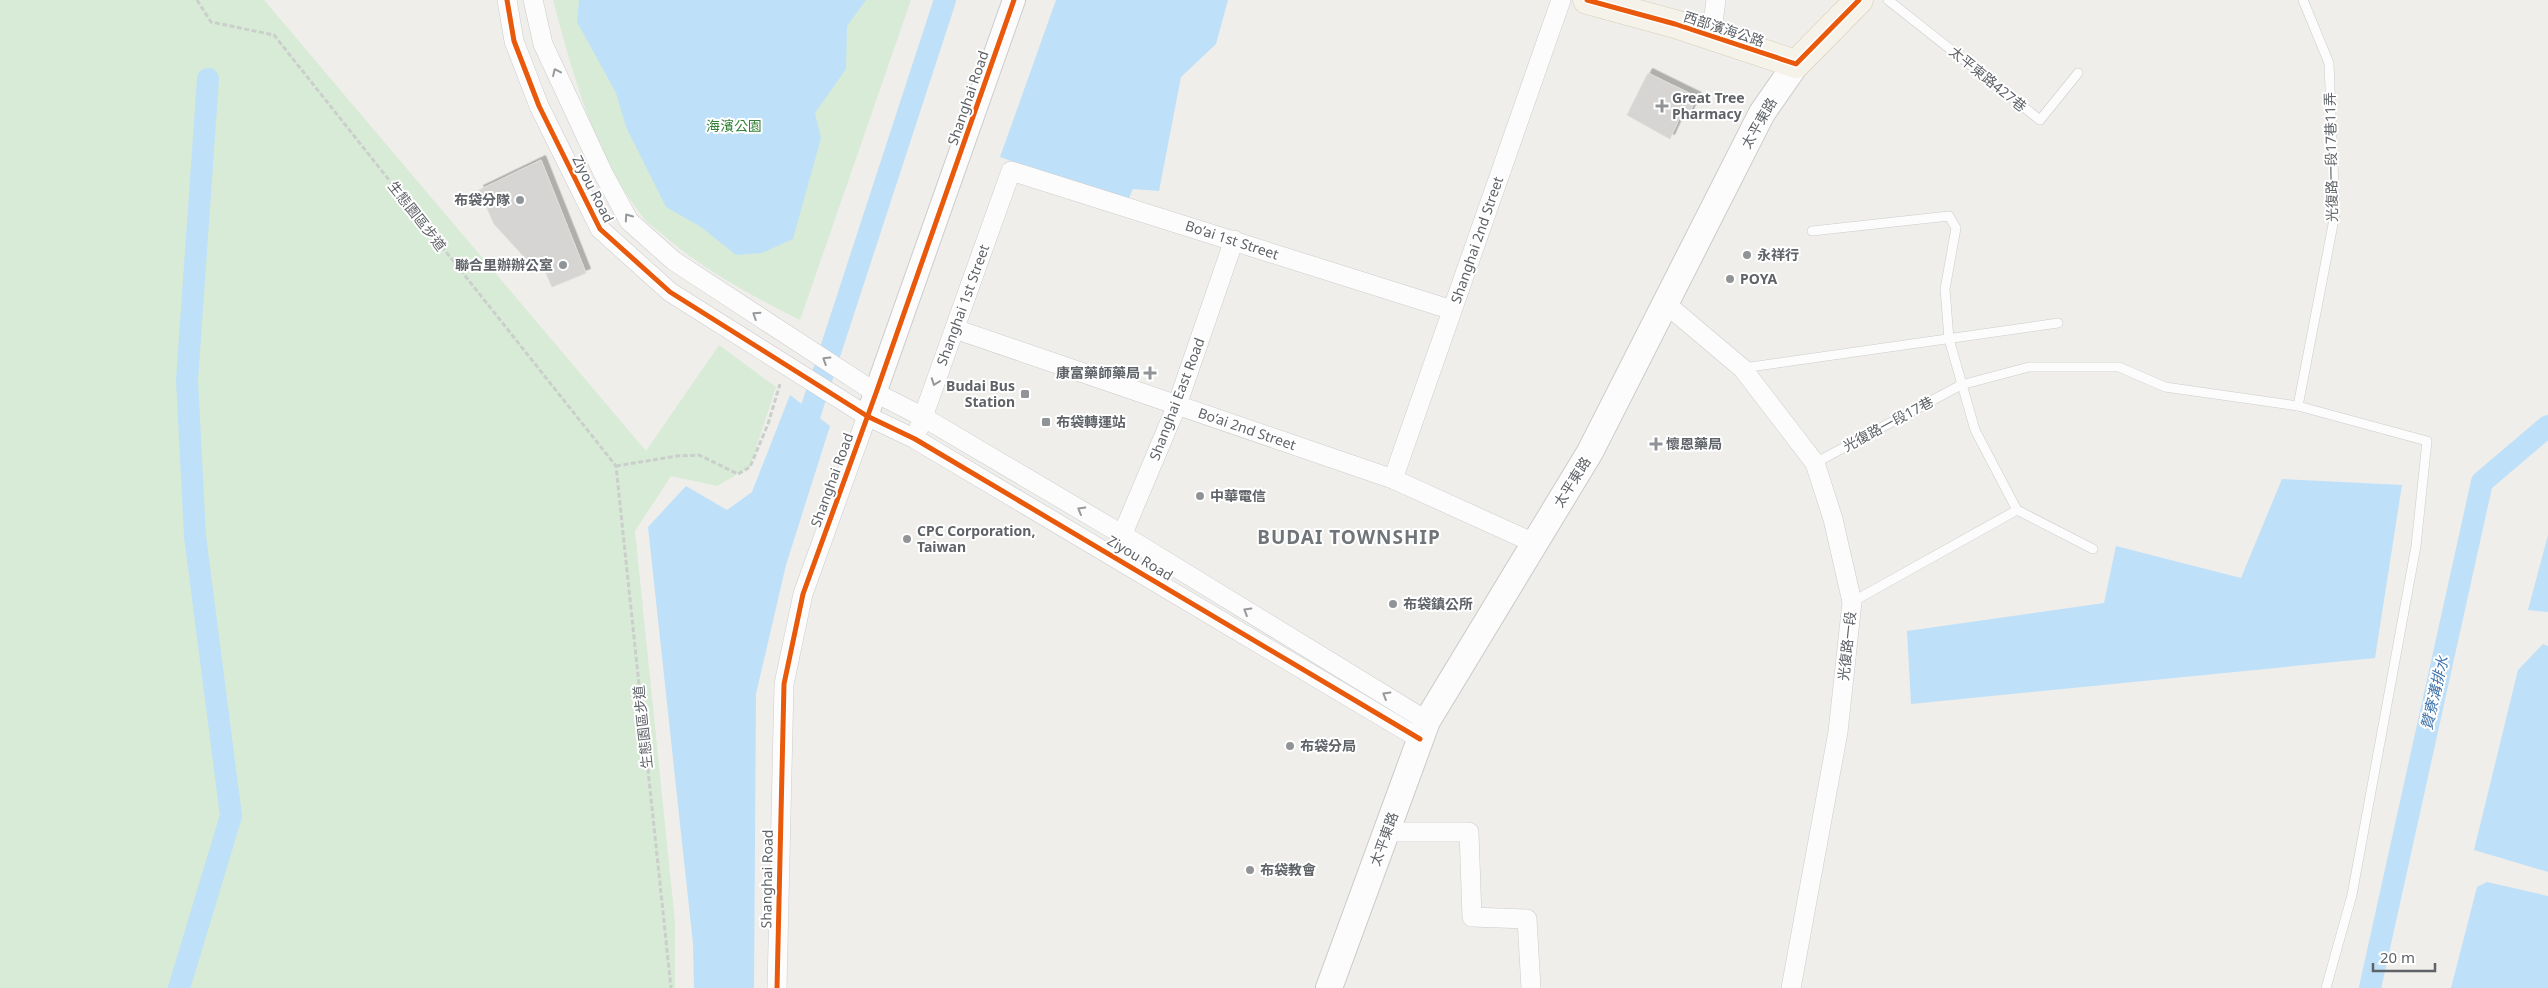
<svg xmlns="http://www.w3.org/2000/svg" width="2548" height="988" font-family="'Noto Sans','Noto Sans TC',sans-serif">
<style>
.green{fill:#d8ebd6}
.water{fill:#bfe0f9}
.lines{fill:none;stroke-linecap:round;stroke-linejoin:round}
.canal{stroke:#bfe0f9;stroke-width:22}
.building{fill:#d6d5d3;stroke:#deddd9;filter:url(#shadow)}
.service-casing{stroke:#cbcccc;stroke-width:10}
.minor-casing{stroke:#cbcccc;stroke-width:20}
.tertiary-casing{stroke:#cbcccc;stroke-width:24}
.secondary-casing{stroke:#cacacb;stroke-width:28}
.primary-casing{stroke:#d7ceb8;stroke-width:29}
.path{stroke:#cacfcc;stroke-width:3;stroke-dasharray:5 2.5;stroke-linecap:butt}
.service{stroke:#fdfcfc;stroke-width:9}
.minor{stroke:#fdfcfc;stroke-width:19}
.tertiary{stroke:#fdfcfc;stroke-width:22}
.secondary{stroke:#fdfcfc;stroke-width:26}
.primary{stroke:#f4f2e9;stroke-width:28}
.cycleway-casing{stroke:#fff;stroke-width:8}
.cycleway{stroke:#e8590c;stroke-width:5}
.oneway{stroke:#96999c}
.poi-dot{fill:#919496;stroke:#fff;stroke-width:2}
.labels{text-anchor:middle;stroke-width:4;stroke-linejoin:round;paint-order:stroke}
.street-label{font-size:14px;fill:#5f6368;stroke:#fff}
.poi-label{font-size:14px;font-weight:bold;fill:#5f6368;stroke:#fff;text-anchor:start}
.park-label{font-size:14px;fill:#348238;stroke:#fff}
.water-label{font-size:15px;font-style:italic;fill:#4174aa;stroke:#fff}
.district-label{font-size:19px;font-weight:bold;letter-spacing:1px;fill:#70757a;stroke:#fff}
</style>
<defs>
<filter id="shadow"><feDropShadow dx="4.5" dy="-4.5" stdDeviation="0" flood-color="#0004"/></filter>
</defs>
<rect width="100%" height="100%" fill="#efeeea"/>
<g class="green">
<polygon points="0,0 264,0 646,451 719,345 776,387 750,467 717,486 671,476 635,531 675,922 675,988 0,988"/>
<path d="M553 0H911L800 320C751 295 703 270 662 234 655 228 647 223 642 216 594 154 573 75 553 0Z"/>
</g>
<g class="water">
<polygon points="579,0 866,0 847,26 846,69 815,113 821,138 793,239 762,253 736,255 701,227 666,207 626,127 616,93 577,22"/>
<polygon points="1056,0 1228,0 1216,44 1181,77 1159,191 1133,189 1127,202 1000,157"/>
<polygon points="790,395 830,426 786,565 756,694 754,988 694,988 693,944 648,527 686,486 727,510 752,492"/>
<polygon points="2282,479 2402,485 2375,658 1911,704 1907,631 2104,603 2116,546 2241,578"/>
<polygon points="2548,535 2548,612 2528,610"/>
<polygon points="2543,644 2548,646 2548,872 2474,850 2518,670"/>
<polygon points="2487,882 2548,896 2548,988 2451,988 2477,887"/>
</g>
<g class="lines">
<g class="canal">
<polyline points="801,441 945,0"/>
<polyline points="179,988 231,816 195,536 187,380 208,79"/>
<polyline points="2370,988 2482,482 2548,426"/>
</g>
</g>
<g class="building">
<polygon points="1648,73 1697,97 1686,120 1680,117 1670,139 1627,115"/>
<polygon points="541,160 586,273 552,287 539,257 527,260 494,224 479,190"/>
</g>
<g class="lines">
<defs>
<g id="service">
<polyline points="1888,0 2040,120 2078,73"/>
<polyline points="1812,231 1949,216 1956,228 1945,289 1949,339 1975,430 2017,510 2093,549"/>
<polyline points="1743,368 2058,323"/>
<polyline points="2298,406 2335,214 2329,63 2303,0"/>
<polyline points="1815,463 1961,385 2029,367 2119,367 2165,387 2298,406 2427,441 2416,546 2352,895 2326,988"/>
<polyline points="1852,602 2017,510"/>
</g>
<g id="minor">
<polyline points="507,0 514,41 539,106 600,229 670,292 867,416 915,439 1420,739"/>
<polyline points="533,0 543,44 603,173 629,221 674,261 876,393 923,417 1123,535 1427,721"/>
<polyline points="1711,38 1716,0"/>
<polyline points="1666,304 1742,368 1815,463 1833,519 1852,602 1838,732 1791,988"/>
<polyline points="955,329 1393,479 1534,543"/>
<polyline points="919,428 1011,171 1452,310"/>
<polyline points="1393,479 1561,0"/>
<polyline points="1118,545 1177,405 1234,240"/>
<polyline points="1386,832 1469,832 1472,917 1527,919 1531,988"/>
<polyline points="777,988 784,684 803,594 867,416"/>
</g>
<polyline id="tertiary" points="867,416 1014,0"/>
<polyline id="secondary" points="1329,988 1427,721 1590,452 1762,113 1796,64"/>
<polyline id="primary" points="1587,0 1675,24 1796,64 1859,0"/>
</defs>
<use href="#service" class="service-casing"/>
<use href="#minor" class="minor-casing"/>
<use href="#tertiary" class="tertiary-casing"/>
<use href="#secondary" class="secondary-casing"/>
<use href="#primary" class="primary-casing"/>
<g class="path">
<polyline points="197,0 211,22 274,35 616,466 671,988"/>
<polyline points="616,466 677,456 699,455 738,474 750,467 768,424 780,384"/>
</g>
<use href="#service" class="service"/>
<use href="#minor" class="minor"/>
<use href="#tertiary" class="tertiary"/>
<use href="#secondary" class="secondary"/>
<use href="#primary" class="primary"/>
<defs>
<g id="cycleway">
<polyline points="507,0 514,41 539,106 600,229 670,292 867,416 915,439 1420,739"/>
<polyline points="1587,0 1675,24 1796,64 1859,0"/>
<polyline points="777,988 784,684 803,594 876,393 1014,0"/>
</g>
</defs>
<use href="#cycleway" class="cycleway-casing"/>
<use href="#cycleway" class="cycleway"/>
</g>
<defs><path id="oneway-chevron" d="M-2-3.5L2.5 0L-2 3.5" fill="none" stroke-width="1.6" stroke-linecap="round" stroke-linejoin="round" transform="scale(1.25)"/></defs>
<g class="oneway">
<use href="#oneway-chevron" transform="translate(556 72) rotate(-115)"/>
<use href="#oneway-chevron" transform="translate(628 217) rotate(-125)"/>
<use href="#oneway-chevron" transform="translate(756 315) rotate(-147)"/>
<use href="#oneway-chevron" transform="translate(826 360) rotate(-148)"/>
<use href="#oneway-chevron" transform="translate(935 382) rotate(110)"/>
<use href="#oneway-chevron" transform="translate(1081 510) rotate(-150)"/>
<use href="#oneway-chevron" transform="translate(1247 611) rotate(-149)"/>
<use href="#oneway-chevron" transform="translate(1386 695) rotate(-149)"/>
</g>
<g class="poi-dot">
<path d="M1659.5 98.5h5v5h5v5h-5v5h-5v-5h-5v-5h5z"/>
<circle cx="520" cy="200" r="5"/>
<circle cx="1747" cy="255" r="5"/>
<circle cx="563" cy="265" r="5"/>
<circle cx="1730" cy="279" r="5"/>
<path d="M1147.5 365.5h5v5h5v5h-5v5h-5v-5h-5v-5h5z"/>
<rect x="1020" y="389" width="10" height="10" rx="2.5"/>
<rect x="1041" y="417" width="10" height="10" rx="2.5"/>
<path d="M1653.5 436.5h5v5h5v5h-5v5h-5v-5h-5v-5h5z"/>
<circle cx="1200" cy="496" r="5"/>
<circle cx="907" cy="539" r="5"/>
<circle cx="1393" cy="604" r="5"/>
<circle cx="1290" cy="746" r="5"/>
<circle cx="1250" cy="870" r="5"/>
</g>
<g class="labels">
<g class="street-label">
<text transform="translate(1724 29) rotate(18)" y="5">西部濱海公路</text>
<text transform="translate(1988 79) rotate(39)" y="5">太平東路427巷</text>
<text transform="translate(968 98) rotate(-71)" y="5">Shanghai Road</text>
<text transform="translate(1759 123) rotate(-60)" y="5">太平東路</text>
<text transform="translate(2331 157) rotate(-91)" y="5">光復路一段17巷11弄</text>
<text transform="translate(593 189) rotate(63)" y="5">Ziyou Road</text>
<text transform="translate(417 216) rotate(52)" y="5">生態園區步道</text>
<text transform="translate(1232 240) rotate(18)" y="5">Bo’ai 1st Street</text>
<text transform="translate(1477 240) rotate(-71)" y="5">Shanghai 2nd Street</text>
<text transform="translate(963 305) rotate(-70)" y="5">Shanghai 1st Street</text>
<text transform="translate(1177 399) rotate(-69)" y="5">Shanghai East Road</text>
<text transform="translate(1888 424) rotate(-28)" y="5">光復路一段17巷</text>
<text transform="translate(1247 429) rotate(19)" y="5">Bo’ai 2nd Street</text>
<text transform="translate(832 480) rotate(-70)" y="5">Shanghai Road</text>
<text transform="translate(1572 482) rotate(-58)" y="5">太平東路</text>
<text transform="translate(1140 558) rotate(31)" y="5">Ziyou Road</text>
<text transform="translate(1847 646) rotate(-84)" y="5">光復路一段</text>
<text transform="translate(643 727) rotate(-96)" y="5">生態園區步道</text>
<text transform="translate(1384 839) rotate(-70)" y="5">太平東路</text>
<text transform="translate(767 879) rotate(-89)" y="5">Shanghai Road</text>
</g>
<g class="poi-label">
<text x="1672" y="103">Great Tree<tspan x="1672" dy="16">Pharmacy</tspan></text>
<text x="510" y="205" text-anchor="end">布袋分隊</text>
<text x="1757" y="260">永祥行</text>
<text x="553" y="270" text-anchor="end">聯合里辦辦公室</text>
<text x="1740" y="284">POYA</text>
<text x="1140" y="378" text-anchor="end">康富藥師藥局</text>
<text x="1015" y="391" text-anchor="end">Budai Bus<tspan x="1015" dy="16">Station</tspan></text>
<text x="1056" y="427">布袋轉運站</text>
<text x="1666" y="449">懷恩藥局</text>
<text x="1210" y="501">中華電信</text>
<text x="917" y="536">CPC Corporation,<tspan x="917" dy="16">Taiwan</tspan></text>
<text x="1403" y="609">布袋鎮公所</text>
<text x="1300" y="751">布袋分局</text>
<text x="1260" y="875">布袋教會</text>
</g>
<g class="park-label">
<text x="734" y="131">海濱公園</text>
</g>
<g class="water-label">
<text transform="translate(2435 693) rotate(-77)" y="5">贊寮溝排水</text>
</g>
<g class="district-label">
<text x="1349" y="544">BUDAI TOWNSHIP</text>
</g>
</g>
<path d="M2373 963v8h62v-8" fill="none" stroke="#5f6368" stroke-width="2.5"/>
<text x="2380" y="963" font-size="15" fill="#5f6368" stroke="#ffffff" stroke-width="4" paint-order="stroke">20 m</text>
</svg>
